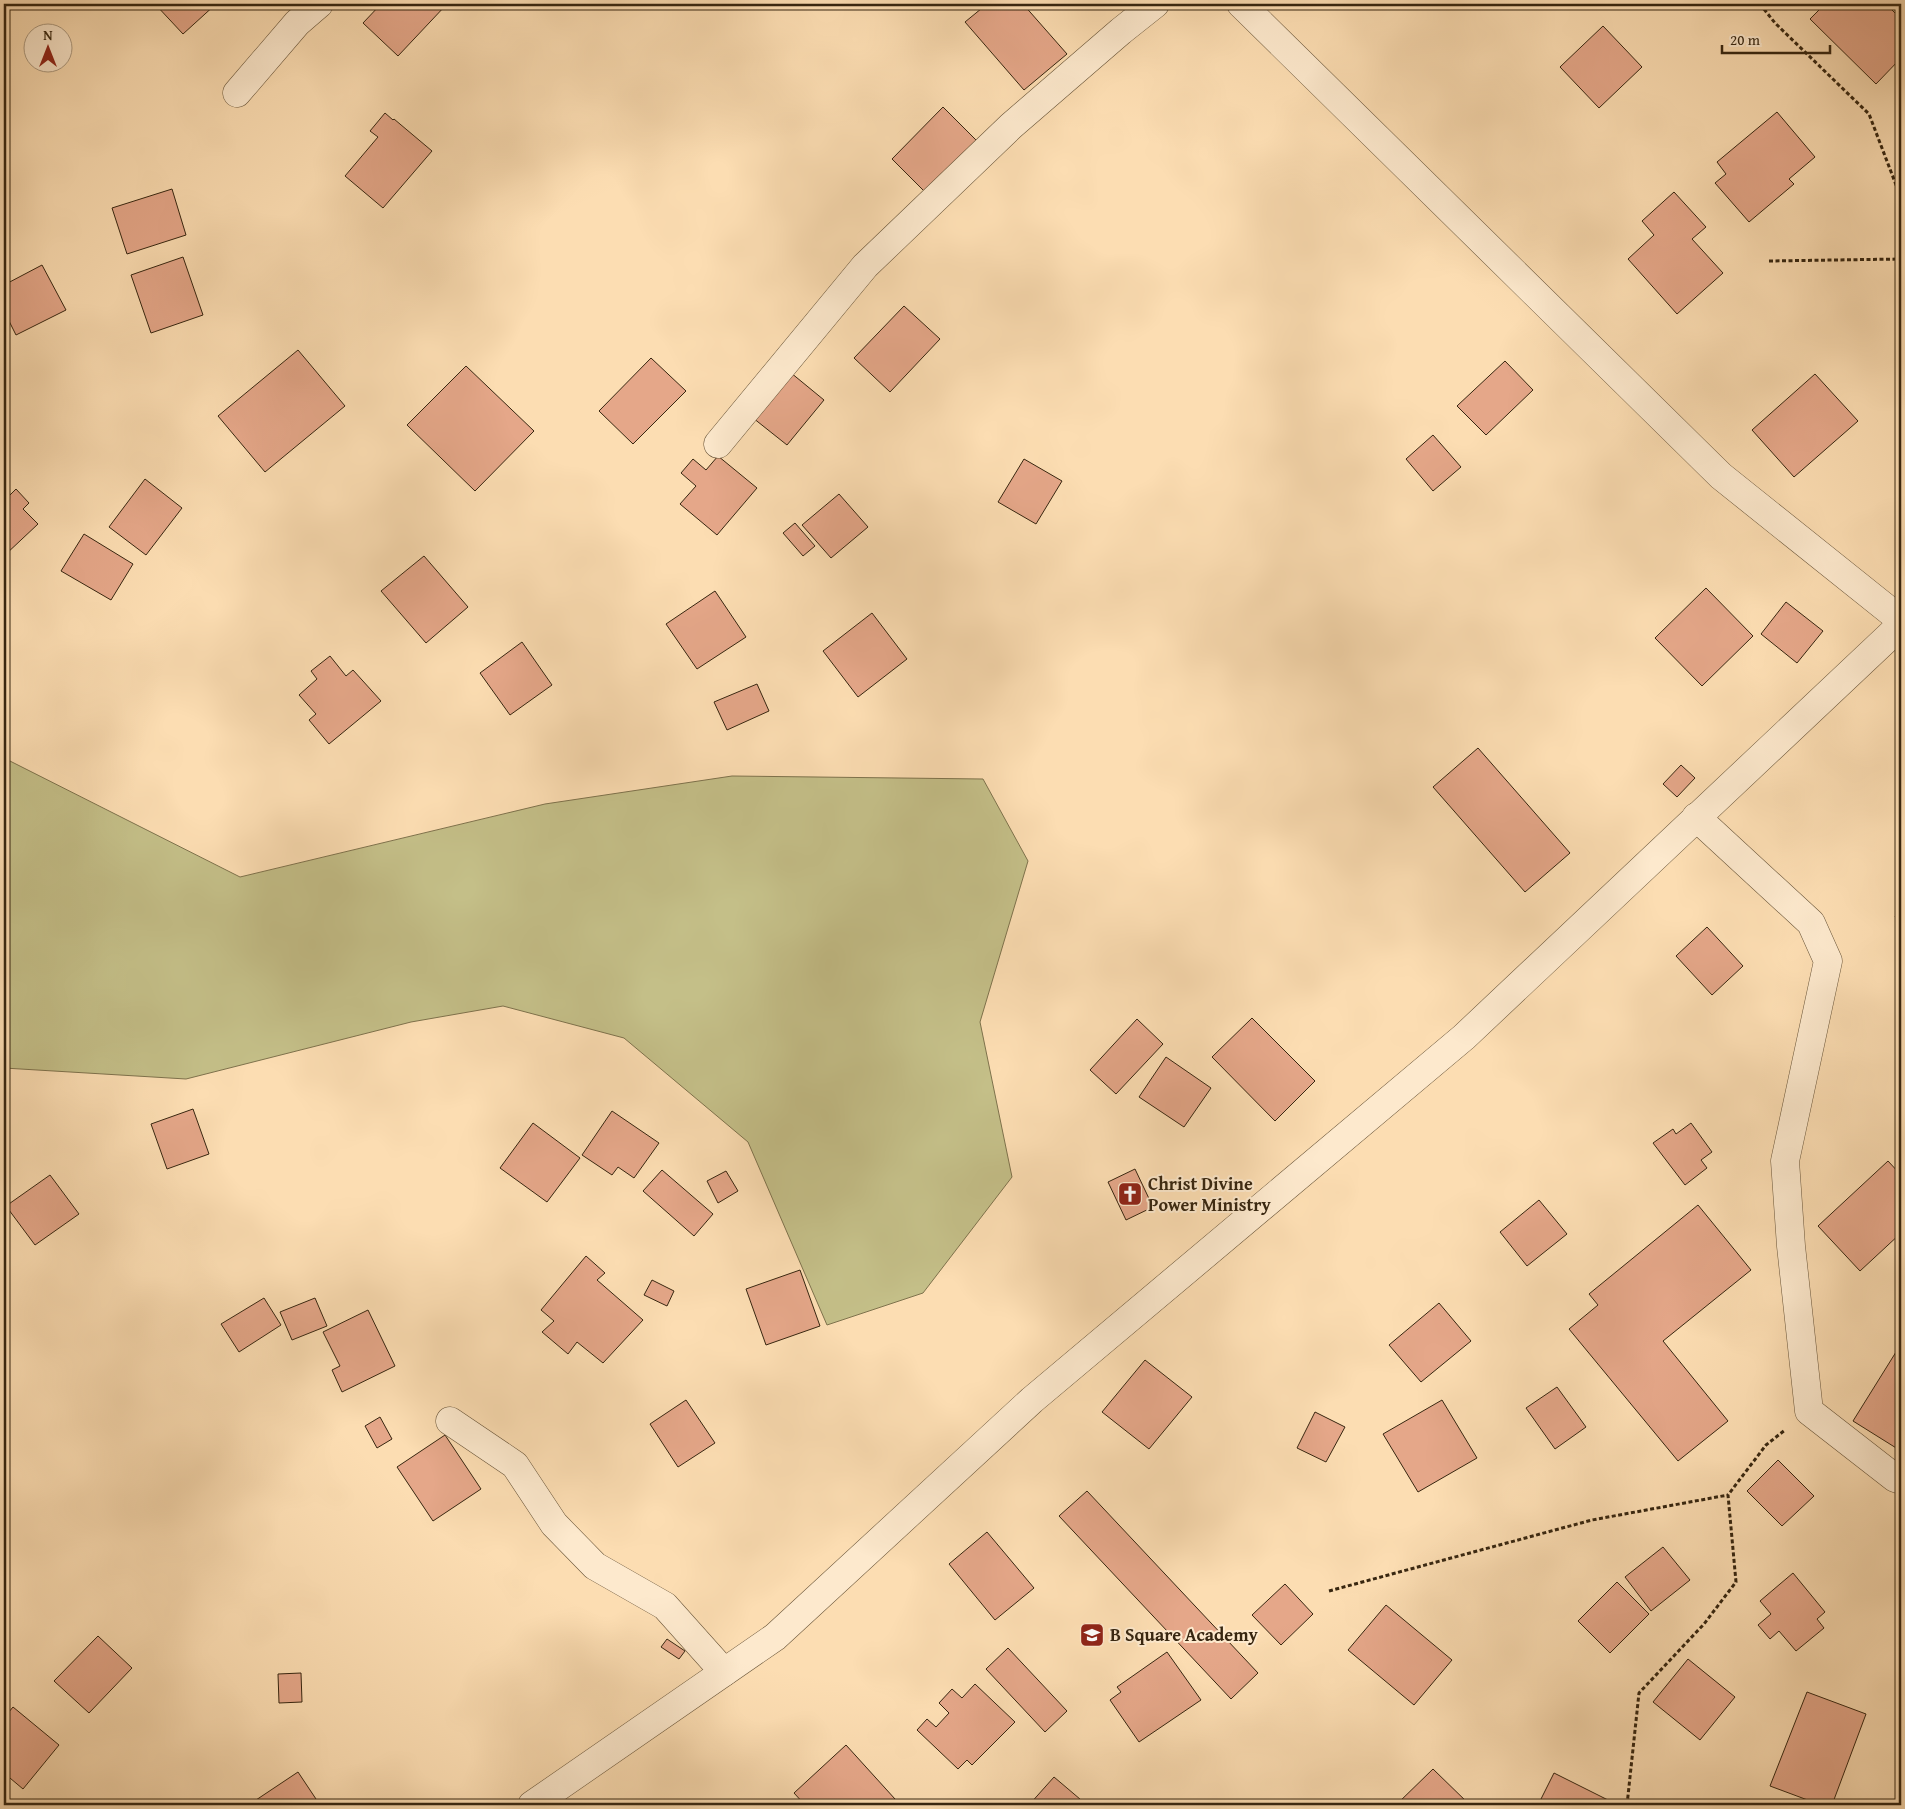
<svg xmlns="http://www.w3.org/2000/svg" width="1905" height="1809" font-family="'Gentium Book Plus',serif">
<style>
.green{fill:#c4bf88;stroke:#7e724c}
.building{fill:#e5a789;stroke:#372610}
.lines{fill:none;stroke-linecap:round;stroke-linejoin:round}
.street-casing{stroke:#685438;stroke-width:29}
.path{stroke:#372610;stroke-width:3;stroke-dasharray:4 2.5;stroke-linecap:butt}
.street{stroke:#fde9cd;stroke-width:28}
.labels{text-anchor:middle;stroke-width:4;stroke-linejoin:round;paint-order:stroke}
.poi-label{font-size:18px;font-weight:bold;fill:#372610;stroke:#fde9cd;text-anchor:start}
</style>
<rect width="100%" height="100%" fill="#fcddb2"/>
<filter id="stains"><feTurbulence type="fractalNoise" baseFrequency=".004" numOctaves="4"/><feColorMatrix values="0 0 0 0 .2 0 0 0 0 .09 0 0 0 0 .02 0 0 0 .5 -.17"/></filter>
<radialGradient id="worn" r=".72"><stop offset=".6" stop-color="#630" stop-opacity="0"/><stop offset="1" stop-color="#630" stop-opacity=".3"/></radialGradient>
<polygon class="green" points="4,758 240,877 545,804 732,776 983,779 1028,861 980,1022 1012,1177 923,1293 827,1325 748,1142 624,1038 503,1006 411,1022 186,1079 4,1068"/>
<g class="building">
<polygon points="155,4 216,4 183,34"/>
<polygon points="381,4 445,4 446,5 398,56 363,23"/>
<polygon points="987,4 1023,4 1067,54 1024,90 965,22"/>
<polygon points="1825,4 1886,4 1901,19 1901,58 1876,84 1810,19"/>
<polygon points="1603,26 1642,67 1599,108 1560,67"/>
<polygon points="943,107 978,142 927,194 892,159"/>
<polygon points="1777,112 1815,157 1789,179 1794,184 1749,222 1715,183 1726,174 1717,162"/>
<polygon points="385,113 393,120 394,119 432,151 383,208 345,176 378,137 370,131"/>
<polygon points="172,189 186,235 127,254 112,208"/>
<polygon points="1674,192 1706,227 1692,239 1723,273 1677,314 1628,259 1654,235 1642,221"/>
<polygon points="183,257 203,315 151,333 131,275"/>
<polygon points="42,265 66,310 16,335 4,311 4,285"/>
<polygon points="904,306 940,339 890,392 854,358"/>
<polygon points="298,350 345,406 265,472 218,416"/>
<polygon points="651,358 686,391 633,444 599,411"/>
<polygon points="1505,361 1533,390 1486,435 1457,406"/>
<polygon points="466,366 534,431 475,491 407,425"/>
<polygon points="785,368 824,400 787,445 748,414"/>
<polygon points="1815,374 1858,421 1794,477 1752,430"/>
<polygon points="1433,435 1461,467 1433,491 1406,459"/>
<polygon points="718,456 757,488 717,535 680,504 696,486 681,473 693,459 706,470"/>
<polygon points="1024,459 1062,481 1036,524 998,502"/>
<polygon points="145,479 182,508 146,555 109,527"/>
<polygon points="4,488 10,495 16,489 29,503 23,509 38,524 5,555"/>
<polygon points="839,494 868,527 831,558 802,525"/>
<polygon points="795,523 815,546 803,556 783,533"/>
<polygon points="84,534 133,564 111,600 61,571"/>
<polygon points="424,556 468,607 426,643 381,591"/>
<polygon points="1706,588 1753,636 1702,686 1655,638"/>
<polygon points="715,591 746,637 697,669 666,624"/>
<polygon points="1786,602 1823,631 1797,663 1761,634"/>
<polygon points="872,613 907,659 858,697 823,651"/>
<polygon points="522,642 552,685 510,715 480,673"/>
<polygon points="330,656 346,676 353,670 381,701 329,744 309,720 316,714 299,695 317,679 311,671"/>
<polygon points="757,684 769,711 727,730 714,702"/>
<polygon points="1478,748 1570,853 1525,892 1433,787"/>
<polygon points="1681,765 1695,778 1677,797 1663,784"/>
<polygon points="1901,912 1901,926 1895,916"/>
<polygon points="1707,927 1743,966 1712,995 1676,956"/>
<polygon points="1252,1018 1315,1081 1275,1121 1212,1057"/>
<polygon points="1137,1019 1163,1044 1116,1094 1090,1070"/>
<polygon points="1166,1057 1211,1088 1184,1127 1139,1097"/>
<polygon points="193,1109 209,1154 167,1169 151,1124"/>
<polygon points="612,1111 659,1143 634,1178 618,1167 612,1175 582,1155"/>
<polygon points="533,1123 580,1158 547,1202 500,1168"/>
<polygon points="1691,1123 1712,1152 1701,1160 1707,1168 1685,1185 1653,1143 1673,1129 1676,1134"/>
<polygon points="1888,1161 1901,1175 1901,1233 1860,1271 1818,1226"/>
<polygon points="1135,1169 1153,1207 1126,1220 1108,1182"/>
<polygon points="662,1170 713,1214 694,1236 643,1191"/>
<polygon points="726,1171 738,1191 718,1203 707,1181"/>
<polygon points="50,1175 79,1214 35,1245 6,1206"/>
<polygon points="1539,1200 1567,1234 1527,1266 1500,1232"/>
<polygon points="1698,1205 1751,1270 1663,1341 1728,1421 1678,1461 1569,1329 1598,1305 1589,1294"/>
<polygon points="586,1256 605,1273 597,1280 643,1320 603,1363 577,1342 568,1354 542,1332 554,1321 541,1310"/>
<polygon points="800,1270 820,1326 766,1345 746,1289"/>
<polygon points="652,1280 674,1291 667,1306 644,1295"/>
<polygon points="264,1298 281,1325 239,1352 221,1324"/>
<polygon points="315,1298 327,1326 292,1340 280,1312"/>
<polygon points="1439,1303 1471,1341 1421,1382 1389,1345"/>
<polygon points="368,1310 395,1366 342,1392 332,1370 340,1366 323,1332"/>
<polygon points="1901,1344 1901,1451 1853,1421"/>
<polygon points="1145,1360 1192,1397 1149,1449 1102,1412"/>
<polygon points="1557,1387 1586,1427 1555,1449 1526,1408"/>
<polygon points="686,1400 715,1443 678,1467 650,1424"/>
<polygon points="1442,1400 1477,1458 1418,1492 1383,1434"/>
<polygon points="1315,1412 1345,1427 1326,1462 1297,1448"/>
<polygon points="380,1417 392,1439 377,1448 365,1426"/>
<polygon points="445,1435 481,1489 433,1521 397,1467"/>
<polygon points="1778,1460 1814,1496 1782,1526 1747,1491"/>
<polygon points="1087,1491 1258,1673 1231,1699 1059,1516"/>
<polygon points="987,1532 1034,1588 995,1620 949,1564"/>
<polygon points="1663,1547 1690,1580 1651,1611 1625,1577"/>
<polygon points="1793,1573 1825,1612 1817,1619 1824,1628 1796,1651 1779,1631 1770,1639 1758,1625 1771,1614 1760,1601"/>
<polygon points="1617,1582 1649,1614 1610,1653 1578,1621"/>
<polygon points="1285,1584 1313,1614 1281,1645 1252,1615"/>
<polygon points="1386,1605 1452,1660 1414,1705 1348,1650"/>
<polygon points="98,1636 132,1668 89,1713 54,1681"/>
<polygon points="667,1639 685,1651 679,1659 661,1647"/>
<polygon points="1008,1648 1067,1711 1045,1732 986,1669"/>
<polygon points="1167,1652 1201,1700 1139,1742 1110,1700 1121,1692 1117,1687"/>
<polygon points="1688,1659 1735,1697 1700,1740 1653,1702"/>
<polygon points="301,1673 302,1702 279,1703 278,1674"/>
<polygon points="975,1684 1015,1722 972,1765 967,1760 958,1769 917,1730 927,1719 936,1727 949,1713 939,1703 952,1689 962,1698"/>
<polygon points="1807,1692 1866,1714 1832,1805 1821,1805 1770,1786"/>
<polygon points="13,1707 59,1745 23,1789 4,1773 4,1718"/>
<polygon points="846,1745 895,1799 887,1805 805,1805 794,1793"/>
<polygon points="1433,1769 1470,1805 1396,1805"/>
<polygon points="298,1772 320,1805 251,1805 250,1804"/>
<polygon points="1554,1773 1610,1801 1608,1805 1538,1805"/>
<polygon points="1054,1777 1087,1805 1029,1805"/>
</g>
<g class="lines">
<defs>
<g id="street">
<polyline points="1241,4 1721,476 1901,620"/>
<polyline points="237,93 297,23 319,4"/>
<polyline points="718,444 865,266 1011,126 1121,31 1155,4"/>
<polyline points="1696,817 1811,923 1828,961 1785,1161 1791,1246 1809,1411 1895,1478 1901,1480"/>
<polyline points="450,1421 515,1465 554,1524 595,1566 665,1606 724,1672"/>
<polyline points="532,1805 775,1637 1032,1400 1464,1037 1901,625"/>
</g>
</defs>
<use href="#street" class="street-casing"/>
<g class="path">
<polyline points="1760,4 1775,23 1869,114 1901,198"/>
<polyline points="1769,261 1901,259"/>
<polyline points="1329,1591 1592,1520 1728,1495"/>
<polyline points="1627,1805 1639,1693 1704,1624 1736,1582 1728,1495 1766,1445 1785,1430"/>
</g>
<use href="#street" class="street"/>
</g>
<defs>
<symbol id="church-square" viewBox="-11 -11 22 22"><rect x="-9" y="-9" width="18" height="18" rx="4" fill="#8f2418" stroke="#fde9cd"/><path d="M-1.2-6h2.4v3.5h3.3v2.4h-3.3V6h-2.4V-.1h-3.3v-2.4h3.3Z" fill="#fff"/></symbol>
<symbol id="school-square" viewBox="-11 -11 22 22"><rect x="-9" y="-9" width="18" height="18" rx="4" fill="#8f2418" stroke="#fde9cd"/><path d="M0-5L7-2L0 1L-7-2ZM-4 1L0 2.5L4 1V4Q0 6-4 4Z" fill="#fff"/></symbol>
</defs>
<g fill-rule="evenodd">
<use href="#church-square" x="1116" y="1180" width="28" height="28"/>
<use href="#school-square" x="1078" y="1621" width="28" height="28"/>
</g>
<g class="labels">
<g class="poi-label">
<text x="1148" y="1190">Christ Divine<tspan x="1148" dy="21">Power Ministry</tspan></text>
<text x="1110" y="1641">B Square Academy</text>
</g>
</g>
<rect width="1905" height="1809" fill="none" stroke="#fcddb2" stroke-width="20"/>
<rect x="5" y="5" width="1895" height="1799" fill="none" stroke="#372610" stroke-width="2.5"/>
<rect x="10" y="10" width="1885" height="1789" fill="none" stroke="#372610"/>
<g transform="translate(48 48)"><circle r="24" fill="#fde9cd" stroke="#ae9b81"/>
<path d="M0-4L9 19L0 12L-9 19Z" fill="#8f2418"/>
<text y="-8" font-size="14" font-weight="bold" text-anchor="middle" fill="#372610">N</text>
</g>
<path d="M1722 45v8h108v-8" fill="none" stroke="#372610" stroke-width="2.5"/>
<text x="1730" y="45" font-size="15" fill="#372610" stroke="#fde9cd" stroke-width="4" paint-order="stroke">20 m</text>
<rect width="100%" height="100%" filter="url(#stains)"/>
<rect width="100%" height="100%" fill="url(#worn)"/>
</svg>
